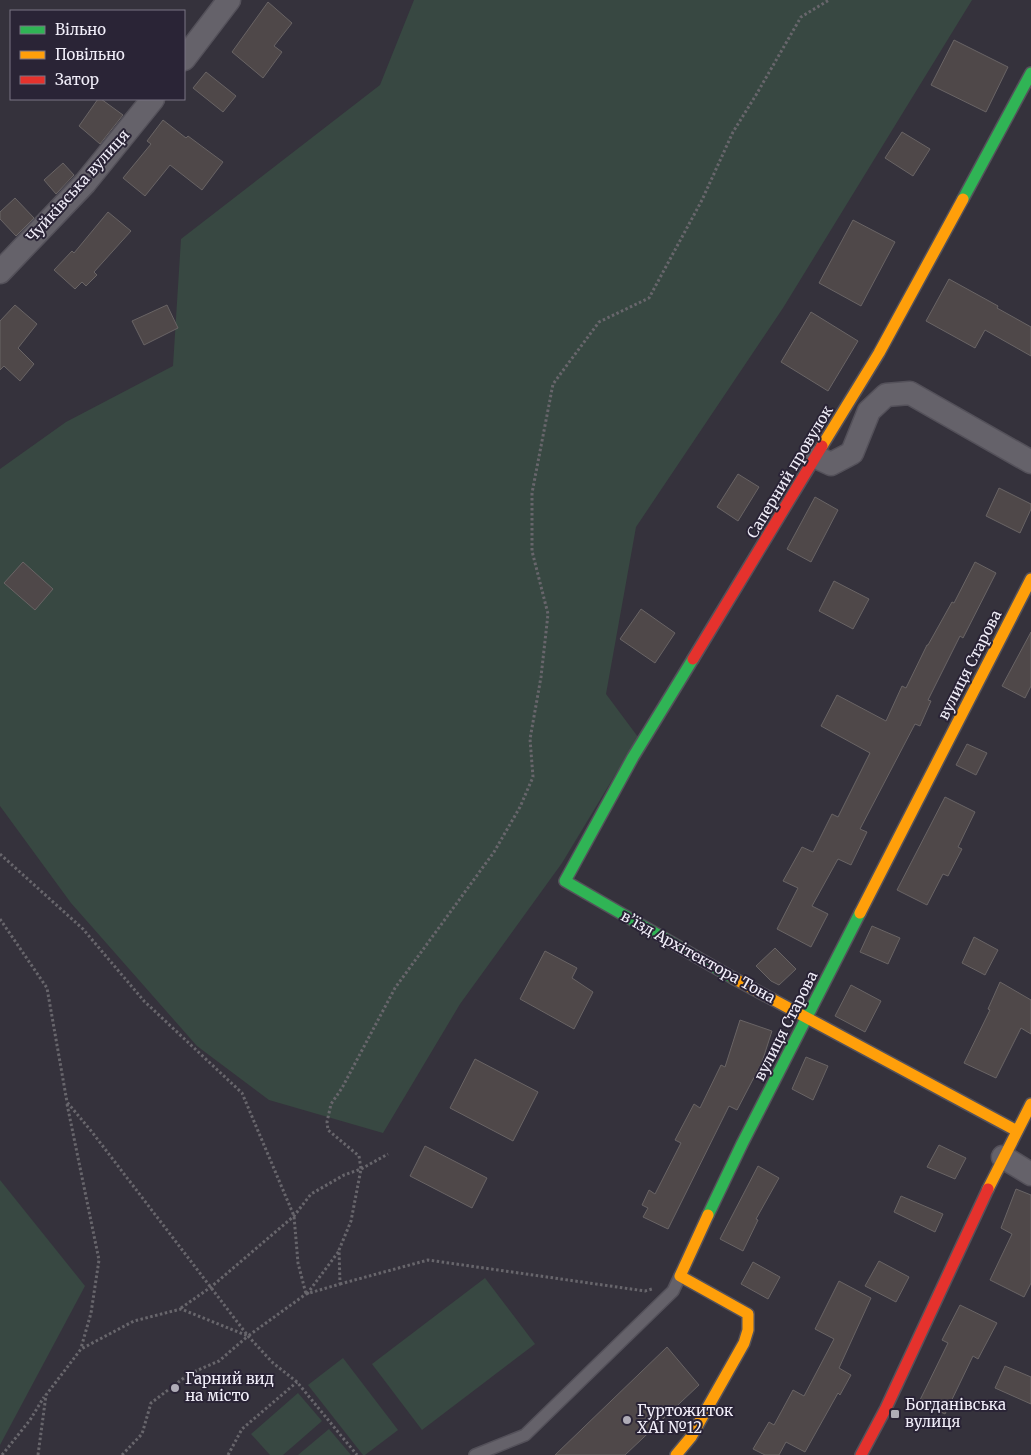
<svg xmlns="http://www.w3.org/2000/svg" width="1031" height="1455" font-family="Merriweather,serif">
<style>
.green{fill:#384842}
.building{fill:#4f4849;stroke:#696465}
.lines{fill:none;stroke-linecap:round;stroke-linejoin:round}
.lane-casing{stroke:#54515a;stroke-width:14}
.street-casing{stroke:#54515a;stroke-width:25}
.fast-casing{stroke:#54515a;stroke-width:14}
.slow-casing{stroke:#54515a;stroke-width:14}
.jam-casing{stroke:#54515a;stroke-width:14}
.path{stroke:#68666c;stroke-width:3;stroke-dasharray:2.5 2.5;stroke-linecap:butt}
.lane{stroke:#65626a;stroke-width:11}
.street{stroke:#65626a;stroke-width:22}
.fast{stroke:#30b455;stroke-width:11}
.slow{stroke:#ff9f0a;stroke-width:11}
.jam{stroke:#e5322d;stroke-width:11}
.poi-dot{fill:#afacb7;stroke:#2a2436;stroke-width:2}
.labels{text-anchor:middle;stroke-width:4;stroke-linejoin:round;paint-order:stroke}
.street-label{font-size:15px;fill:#f1eef9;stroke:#2a2436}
.poi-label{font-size:15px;fill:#f1eef9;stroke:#2a2436;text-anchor:start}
</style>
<rect width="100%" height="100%" fill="#35323c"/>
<g class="green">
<polygon points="414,0 972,0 783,308 636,527 606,694 638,737 562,863 460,1004 383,1133 269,1100 197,1046 71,903 0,806 0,469 66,422 173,366 181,239 380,85"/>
<polygon points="0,1180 85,1286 0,1445"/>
<polygon points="485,1278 535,1344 422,1430 372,1364"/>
<polygon points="343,1358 398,1430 365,1455 363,1455 308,1385"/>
<polygon points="298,1393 322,1421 283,1455 270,1455 251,1434"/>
<polygon points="329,1429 351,1455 298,1455"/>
</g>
<g class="building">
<polygon points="268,2 292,23 274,46 282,52 263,78 232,52"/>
<polygon points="954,40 1008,67 986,112 931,85"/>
<polygon points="206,72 236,96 223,112 193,88"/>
<polygon points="98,99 101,99 123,115 100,144 79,126"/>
<polygon points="163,120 186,138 188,136 223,162 202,190 170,165 145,196 123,178 151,144 147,141"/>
<polygon points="902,132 930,149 913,176 885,158"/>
<polygon points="63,163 74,175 56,194 44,180"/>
<polygon points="15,198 34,218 16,236 0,219 0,212"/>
<polygon points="108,212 131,231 94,272 97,275 86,286 82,282 75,289 54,270 72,251 74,253"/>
<polygon points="853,220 895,242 861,306 819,283"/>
<polygon points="949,279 998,306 997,308 1031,327 1031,356 985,330 975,348 926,321"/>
<polygon points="15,305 37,324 18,348 34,364 20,381 4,366 0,370 0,321"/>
<polygon points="167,305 178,328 144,345 132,321"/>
<polygon points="811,312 858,341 828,391 781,362"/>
<polygon points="738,474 759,487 738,521 717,507"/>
<polygon points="999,488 1031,504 1031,509 1020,533 986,516"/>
<polygon points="815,497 838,510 811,562 787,549"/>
<polygon points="23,562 53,589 35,610 4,583"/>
<polygon points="975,562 996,573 963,638 960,636 928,700 931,701 920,726 915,724 860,829 867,832 851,865 838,859 812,906 828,914 811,947 777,929 798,888 783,881 802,847 813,852 832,814 838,817 870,753 821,726 837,695 886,721 902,686 906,688 927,645 928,645 952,602 954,603"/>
<polygon points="834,581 869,599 853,629 819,611"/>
<polygon points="641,609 675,633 655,663 620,639"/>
<polygon points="1031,632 1031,686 1025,698 1002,686"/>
<polygon points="967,744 987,753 976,775 956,765"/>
<polygon points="945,797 975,812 958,847 962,849 948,876 943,874 927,905 897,890"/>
<polygon points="872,926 900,938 888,964 860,952"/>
<polygon points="974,937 998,950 985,975 962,963"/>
<polygon points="775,948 796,969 779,985 771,981 756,966"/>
<polygon points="545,951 577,968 572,978 593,992 574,1029 520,999"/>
<polygon points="1000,982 1031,1000 1031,1034 1021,1028 996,1078 964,1063 990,1010 988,1009"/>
<polygon points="851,985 881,1001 865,1032 835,1016"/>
<polygon points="740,1020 772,1031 762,1062 737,1110 729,1106 668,1229 643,1217 648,1208 642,1205 649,1190 655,1194 681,1143 675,1140 694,1104 700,1108 721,1065 725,1067"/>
<polygon points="806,1057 828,1066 813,1100 792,1089"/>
<polygon points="475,1059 538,1092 513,1141 450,1108"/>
<polygon points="939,1145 966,1158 955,1179 927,1167"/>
<polygon points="425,1146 487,1178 472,1208 410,1176"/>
<polygon points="758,1166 779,1178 756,1219 758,1220 743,1251 720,1239"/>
<polygon points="1016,1189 1031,1195 1031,1283 1024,1297 990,1280 1012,1234 1001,1228"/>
<polygon points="901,1196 943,1214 935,1232 894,1212"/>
<polygon points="879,1261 909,1277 896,1302 865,1286"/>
<polygon points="753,1262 780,1277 768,1299 741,1284"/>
<polygon points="839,1281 871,1298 839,1368 851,1375 840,1395 838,1393 805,1452 786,1442 779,1455 765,1455 753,1449 769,1422 774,1425 793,1390 804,1396 834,1339 815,1329"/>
<polygon points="960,1305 997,1323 978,1359 973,1356 945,1414 919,1402 948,1343 942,1340"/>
<polygon points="667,1347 699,1385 625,1455 555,1455"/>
<polygon points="1005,1366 1031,1377 1031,1404 995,1388"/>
</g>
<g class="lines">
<defs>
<polyline id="lane" points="475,1455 525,1435 673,1291 680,1276"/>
<g id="street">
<polyline points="184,59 229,0"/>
<polyline points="0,272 85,183 153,99"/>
<polyline points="816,457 831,464 852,453 869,411 886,395 910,393 1031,462"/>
<polyline points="1003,1157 1031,1174"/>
</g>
<g id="fast">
<polyline points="963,199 1031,73"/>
<polyline points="693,659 633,757 565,881 733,978"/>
<polyline points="708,1215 742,1144 860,913"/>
</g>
<g id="slow">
<polyline points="822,446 879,353 963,199"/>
<polyline points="860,913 1031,579"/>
<polyline points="733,978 1017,1131"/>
<polyline points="988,1189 1031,1104"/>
<polyline points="676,1455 691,1437 744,1343 748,1330 748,1314 680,1276 708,1215"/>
</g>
<g id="jam">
<polyline points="693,659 822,446"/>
<polyline points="861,1455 886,1408 988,1189"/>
</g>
</defs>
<use href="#lane" class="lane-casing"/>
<use href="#street" class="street-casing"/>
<use href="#fast" class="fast-casing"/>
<use href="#slow" class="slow-casing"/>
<use href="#jam" class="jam-casing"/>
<g class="path">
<polyline points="0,854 83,929 144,1001 242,1093 294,1216 298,1263 306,1294"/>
<polyline points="0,919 47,988 67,1102 92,1132 248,1336 273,1363 297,1382 357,1455"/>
<polyline points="67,1104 99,1260 91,1313 81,1348"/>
<polyline points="340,1284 428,1260 645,1291 652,1289"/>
<polyline points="307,1294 339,1251"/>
<polyline points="181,1308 211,1287 294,1216 311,1194 344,1175 361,1169 388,1154"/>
<polyline points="2,1455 30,1420 44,1397"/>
<polyline points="38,1455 46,1395 81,1349 134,1321 181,1309 248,1336 306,1294 340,1284 339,1250 351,1221 361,1169 359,1156 328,1130 327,1122 331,1104 342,1088 395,988 494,852 520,807 533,777 530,739 541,677 548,614 532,551 532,493 553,384 599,322 649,298 702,200 733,132 756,95 801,17 829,0"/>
<polyline points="122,1455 142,1434 151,1403 189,1374 219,1361 248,1336"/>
<polyline points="228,1455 242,1429 297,1382"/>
</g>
<use href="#lane" class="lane"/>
<use href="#street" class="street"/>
<use href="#fast" class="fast"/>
<use href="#slow" class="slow"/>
<use href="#jam" class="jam"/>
</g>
<g class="poi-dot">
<circle cx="175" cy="1388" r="5"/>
<rect x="890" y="1409" width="10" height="10" rx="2.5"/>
<circle cx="627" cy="1420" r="5"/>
</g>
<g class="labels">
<g class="street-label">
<text transform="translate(78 186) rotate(-48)" y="5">Чуйківська вулиця</text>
<text transform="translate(790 472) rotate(-59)" y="5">Саперний провулок</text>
<text transform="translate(970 665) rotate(-63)" y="5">вулиця Старова</text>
<text transform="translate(698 957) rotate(29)" y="5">в’їзд Архітектора Тона</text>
<text transform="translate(786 1026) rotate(-63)" y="5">вулиця Старова</text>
</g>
<g class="poi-label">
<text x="185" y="1384">Гарний вид<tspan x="185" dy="17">на місто</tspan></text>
<text x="905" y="1410">Богданівська<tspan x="905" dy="17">вулиця</tspan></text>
<text x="637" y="1416">Гуртожиток<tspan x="637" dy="17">ХАІ №12</tspan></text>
</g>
</g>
<rect x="10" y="10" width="175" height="90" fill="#2a2436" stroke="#7a7584"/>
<rect x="20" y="26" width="25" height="8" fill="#30b455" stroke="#7a7584"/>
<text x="55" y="35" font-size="15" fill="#f1eef9">Вільно</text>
<rect x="20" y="51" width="25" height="8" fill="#ff9f0a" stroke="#7a7584"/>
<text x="55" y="60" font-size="15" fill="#f1eef9">Повільно</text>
<rect x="20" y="76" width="25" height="8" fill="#e5322d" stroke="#7a7584"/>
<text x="55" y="85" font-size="15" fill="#f1eef9">Затор</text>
</svg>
